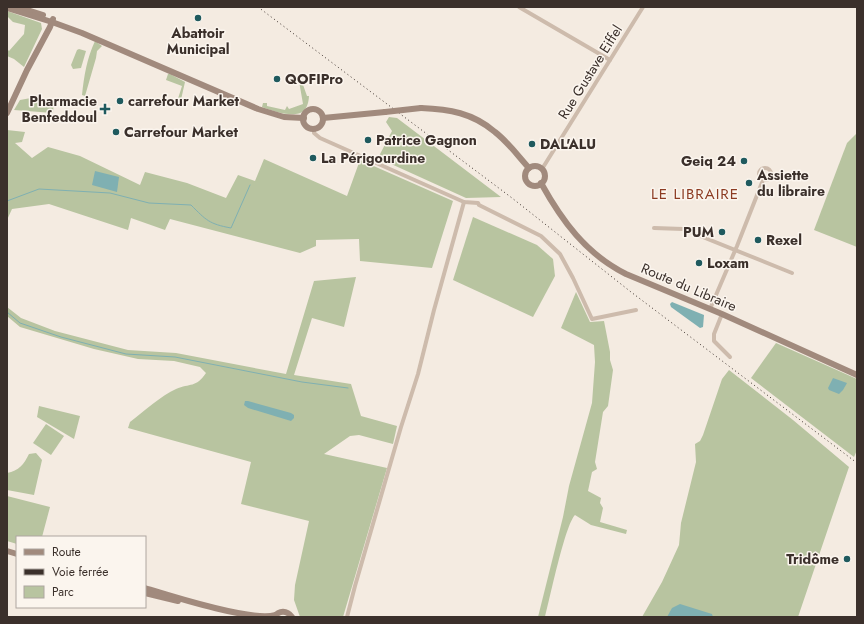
<svg xmlns="http://www.w3.org/2000/svg" width="864" height="624" font-family="Jost,sans-serif">
<style>
.green{fill:#b8c4a0}
.water{fill:#7fb0b2}
.lines{fill:none;stroke-linecap:round;stroke-linejoin:round}
.stream{stroke:#7fb0b2;stroke-width:1}
.minor{stroke:#cdbbac;stroke-width:4}
.secondary{stroke:#a18a7d;stroke-width:6}
.rail{stroke:#3b302b;stroke-width:1;stroke-dasharray:1 3;stroke-linecap:butt}
.secondary-bridge{stroke:#a18a7d;stroke-width:6}
.poi-dot{fill:#1f5a5e;stroke:#fbf5ee;stroke-width:1.5}
.labels{text-anchor:middle;stroke-width:3;stroke-linejoin:round;paint-order:stroke}
.poi-label{font-size:14px;font-weight:bold;fill:#3b302b;stroke:#fbf5ee;text-anchor:start}
.street-label{font-size:14px;fill:#3b302b;stroke:#fbf5ee}
.neighbourhood-label{font-size:15px;letter-spacing:1px;fill:#8c3b22;stroke:#fbf5ee}
</style>
<rect width="100%" height="100%" fill="#f4ebe1"/>
<g class="green">
<polygon points="7,11 41,23 42,29 24,67 14,59 7,56 7,49 9,51 24,34 25,25 13,22 7,16"/>
<path d="M95 41 102 46 97 51 96 58 85 96 82 95C84 76 87 58 95 41Z"/>
<polygon points="79,49 86,51 81,68 73,69 71,65 77,50"/>
<polygon points="168,74 170,74 185,82 180,104 176,105 182,86 166,80"/>
<path d="M299 81 302 82 307 96H309C308 117 294 116 277 112 272 110 266 109 262 107L263 103H267V106L285 110 287 106 289 109 303 104Z"/>
<polygon points="31,98 54,101 53,113 14,110 20,100"/>
<polygon points="389,117 397,118 501,197 466,198 378,158 392,131 386,122"/>
<polygon points="7,130 25,132 22,142 15,143 32,158 48,147 80,156 140,185 145,172 187,183 226,198 238,175 255,181 264,159 347,196 360,160 453,201 432,268 360,261 359,239 316,240 316,246 300,253 170,219 165,230 131,218 128,230 49,204 12,209 7,220"/>
<polygon points="857,133 857,247 814,230 847,143"/>
<polygon points="473,217 537,245 553,259 555,276 533,317 453,280"/>
<path d="M356 277 344 327 312 318 294 375 351 384 361 416 397 426 393 444 359 435 350 436 324 454 387 468 343 617H300L294 600 295 585 309 521 241 504 251 462 128 428 130 422C143 412 162 395 176 389 190 383 196 388 206 373L200 367 174 361 138 359 94 349 20 327 7 316V307L21 318 55 331 128 350 176 353 286 374 314 281Z"/>
<path d="M576 292 590 322 604 321 610 352V360L613 370 608 406 603 412 595 462 597 469 592 472 588 491 601 498 600 503 603 508 600 522 627 530 626 534 591 525 575 515C565 525 550 598 545 617H538L563 517 569 486 592 403 595 362 594 345 561 328Z"/>
<polygon points="776,343 857,379 857,450 854,457 751,378"/>
<polygon points="729,370 793,420 849,467 798,617 642,617 662,582 679,545 681,523 696,462 695,444 700,441 703,435 722,379"/>
<polygon points="39,406 80,416 74,439 37,417"/>
<polygon points="46,424 64,436 51,455 33,443"/>
<path d="M36 453 42 460 34 495 7 490V473C19 471 24 464 29 454Z"/>
<polygon points="7,496 50,507 42,537 17,537 17,544 7,541"/>
</g>
<g class="water">
<polygon points="95,171 119,177 117,192 92,185"/>
<polygon points="672,302 704,315 703,327 700,328 671,307 670,304"/>
<polygon points="833,378 847,383 843,390 839,394 829,390 828,388"/>
<polygon points="245,401 248,401 291,413 294,415 294,418 291,421 248,408 244,405"/>
<polygon points="680,604 712,614 713,617 667,617 672,608"/>
</g>
<g class="lines">
<g class="stream">
<path d="M7 201 39 189 110 193 149 203 191 205C206 220 209 224 231 228L250 185"/>
<polyline points="7,312 20,323 61,337 126,354 175,357 302,382 348,388"/>
</g>
<g class="minor">
<polyline points="519,7 610,60"/>
<polyline points="314,129 314,133 320,138 464,202 478,203 479,205 541,236 560,254 573,278 592,319 636,310"/>
<circle cx="765" cy="174" r="6"/>
<polyline points="542,169 643,7"/>
<polyline points="654,228 683,229 792,273"/>
<polyline points="710,309 737,246 763,180"/>
<polyline points="722,314 714,334 714,341 730,357"/>
<polyline points="347,617 355,586 401,427 418,374 434,310 464,202"/>
</g>
<g class="secondary">
<polyline points="18,7 43,15"/>
<polyline points="7,8 52,22 82,33 258,109 284,117 304,118"/>
<path d="M421 108C449 109 473 113 495 132 508 142 518 156 529 168"/>
<circle cx="313" cy="119" r="10"/>
<polyline points="7,113 27,70 50,27 53,19"/>
<polyline points="323,118 385,112"/>
<circle cx="535" cy="176" r="10"/>
<path d="M541 183C562 221 586 254 626 274L722 314 857 375"/>
<polyline points="7,551 17,554"/>
<path d="M145 588C171 596 252 622 275 615"/>
<polyline points="145,593 178,601"/>
<path d="M274 617C279 610 287 610 292 617"/>
</g>
<polyline class="rail" points="258,7 512,198 631,292 857,463"/>
<polyline class="secondary-bridge" points="385,112 421,108"/>
</g>
<g class="poi-dot">
<circle cx="198" cy="18" r="4"/>
<circle cx="277" cy="79" r="4"/>
<circle cx="120" cy="101" r="4"/>
<path d="M103 103h4v4h4v4h-4v4h-4v-4h-4v-4h4z"/>
<circle cx="116" cy="132" r="4"/>
<circle cx="368" cy="140" r="4"/>
<circle cx="532" cy="144" r="4"/>
<circle cx="313" cy="158" r="4"/>
<circle cx="744" cy="161" r="4"/>
<circle cx="749" cy="183" r="4"/>
<circle cx="722" cy="232" r="4"/>
<circle cx="758" cy="240" r="4"/>
<circle cx="699" cy="263" r="4"/>
<circle cx="847" cy="559" r="4"/>
</g>
<g class="labels">
<g class="poi-label">
<text x="198" y="38" text-anchor="middle">Abattoir<tspan x="198" dy="16">Municipal</tspan></text>
<text x="285" y="84">QOFIPro</text>
<text x="97" y="106" text-anchor="end">Pharmacie<tspan x="97" dy="16">Benfeddoul</tspan></text>
<text x="128" y="106">carrefour Market</text>
<text x="124" y="137">Carrefour Market</text>
<text x="376" y="145">Patrice Gagnon</text>
<text x="540" y="149">DAL'ALU</text>
<text x="321" y="163">La Périgourdine</text>
<text x="736" y="166" text-anchor="end">Geiq 24</text>
<text x="757" y="180">Assiette<tspan x="757" dy="16">du libraire</tspan></text>
<text x="714" y="237" text-anchor="end">PUM</text>
<text x="766" y="245">Rexel</text>
<text x="707" y="268">Loxam</text>
<text x="839" y="564" text-anchor="end">Tridôme</text>
</g>
<g class="street-label">
<text transform="translate(590 72) rotate(-58)" y="5">Rue Gustave Eiffel</text>
<text transform="translate(689 287) rotate(23)" y="5">Route du Libraire</text>
</g>
<g class="neighbourhood-label">
<text x="695" y="199">LE LIBRAIRE</text>
</g>
</g>
<rect width="864" height="624" fill="none" stroke="#3b302b" stroke-width="16"/>
<rect x="16" y="536" width="130" height="72" fill="#fbf5ee" stroke="#aea6a0"/>
<rect x="24" y="549" width="20" height="6" fill="#a18a7d" stroke="#aea6a0"/>
<text x="52" y="556" font-size="12" fill="#3b302b">Route</text>
<rect x="24" y="569" width="20" height="6" fill="#3b302b" stroke="#aea6a0"/>
<text x="52" y="576" font-size="12" fill="#3b302b">Voie ferrée</text>
<rect x="24" y="586" width="20" height="12" fill="#b8c4a0" stroke="#aea6a0"/>
<text x="52" y="596" font-size="12" fill="#3b302b">Parc</text>
</svg>
